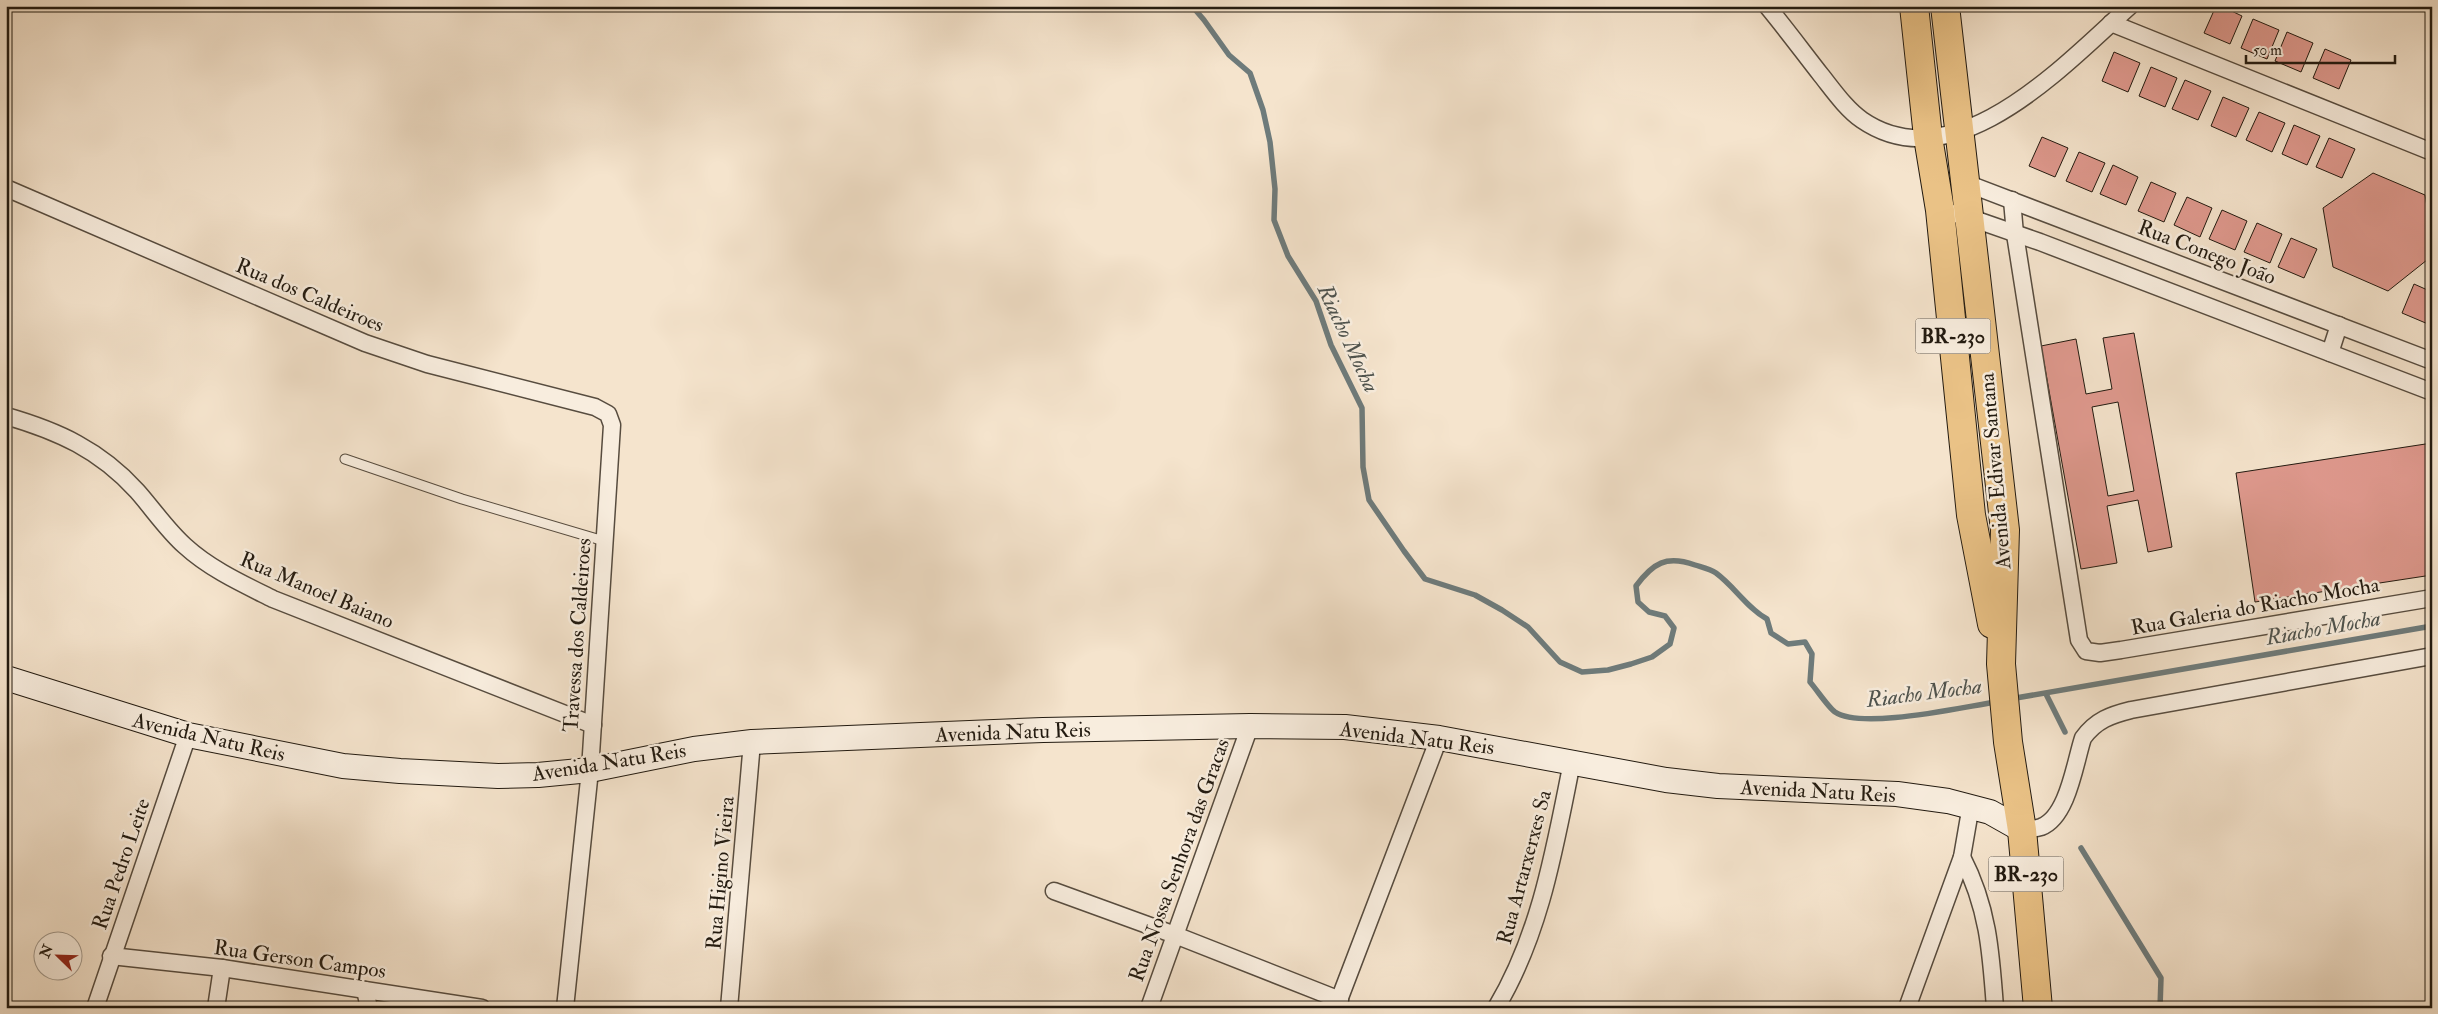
<svg xmlns="http://www.w3.org/2000/svg" width="2438" height="1014" font-family="'IM FELL Double Pica',serif">
<style>
.lines{fill:none;stroke-linecap:round;stroke-linejoin:round}
.stream{stroke:#6e7b7b;stroke-width:5.5}
.building{fill:#df998e;stroke:#221a10;fill-rule:evenodd}
.lane-casing{stroke:#574c3f;stroke-width:11}
.street-casing{stroke:#574c3f;stroke-width:19}
.secondary-casing{stroke:#221a10;stroke-width:26}
.highway-casing{stroke:#221a10;stroke-width:30}
.lane{stroke:#f8edde;stroke-width:9}
.street{stroke:#f8edde;stroke-width:16}
.secondary{stroke:#f8edde;stroke-width:24}
.highway{stroke:#eac286;stroke-width:28}
.labels{text-anchor:middle;stroke-width:5;stroke-linejoin:round;paint-order:stroke}
.shield{fill:#f8edde;stroke:#62594e;stroke-width:1}
.shield-label{font-size:20px;font-weight:bold;fill:#221a10}
.street-label{font-size:21px;fill:#221a10;stroke:#f8edde}
.water-label{font-size:22px;font-style:italic;fill:#4e534e;stroke:#f8edde}
</style>
<rect width="100%" height="100%" fill="#f5e4cd"/>
<filter id="stains"><feTurbulence type="fractalNoise" baseFrequency=".004" numOctaves="4"/><feColorMatrix values="0 0 0 0 .2 0 0 0 0 .09 0 0 0 0 .02 0 0 0 .5 -.17"/></filter>
<radialGradient id="worn" r=".72"><stop offset=".6" stop-color="#630" stop-opacity="0"/><stop offset="1" stop-color="#630" stop-opacity=".3"/></radialGradient>
<g class="lines">
<g class="stream">
<polyline points="1056,6 1065,6"/>
<path d="M1192 6 1204 20 1229 55 1250 73 1263 110 1270 142 1275 189 1274 220 1288 256 1316 301 1331 345 1362 408 1363 467 1369 500 1404 551 1425 579 1475 595 1502 610 1528 627 1560 662 1582 672 1608 670 1631 664 1652 657 1670 644 1674 628 1665 616 1649 612 1638 602 1636 586C1653 563 1666 555 1695 565 1701 567 1710 569 1716 573 1735 587 1747 608 1767 619L1771 633 1788 644 1805 642 1812 654 1810 682C1817 690 1828 707 1835 712 1862 730 1962 707 1996 702"/>
<polyline points="2046,694 2065,732"/>
<polyline points="2010,699 2432,626"/>
<polyline points="2081,848 2161,978 2160,1008"/>
</g>
</g>
<g class="building">
<polygon points="2216,6 2221,6 2242,16 2230,44 2204,33"/>
<polygon points="2253,19 2279,30 2267,59 2241,48"/>
<polygon points="2287,32 2313,43 2301,72 2275,61"/>
<polygon points="2325,49 2351,60 2339,89 2313,78"/>
<polygon points="2114,52 2140,63 2128,92 2102,81"/>
<polygon points="2151,67 2177,78 2165,107 2139,96"/>
<polygon points="2185,80 2211,91 2198,120 2172,109"/>
<polygon points="2223,97 2249,108 2236,137 2211,126"/>
<polygon points="2259,112 2285,123 2272,152 2246,140"/>
<polygon points="2294,125 2320,136 2307,165 2282,154"/>
<polygon points="2042,137 2068,148 2055,177 2029,166"/>
<polygon points="2329,138 2355,149 2342,178 2316,167"/>
<polygon points="2079,152 2105,163 2092,192 2066,181"/>
<polygon points="2113,165 2138,177 2126,205 2100,194"/>
<polygon points="2373,173 2425,195 2432,237 2432,256 2388,291 2333,267 2323,208"/>
<polygon points="2151,182 2176,193 2164,222 2138,211"/>
<polygon points="2187,197 2212,208 2200,237 2174,225"/>
<polygon points="2222,210 2247,221 2235,250 2209,239"/>
<polygon points="2257,223 2282,234 2270,263 2244,252"/>
<polygon points="2291,238 2317,249 2304,278 2278,267"/>
<polygon points="2414,284 2432,292 2432,315 2428,324 2402,313"/>
<path d="M2134 333 2172 547 2148 552 2138 500 2107 506 2117 563 2081 569 2041 346 2076 339 2086 394 2112 389 2103 338ZM2118 402 2134 491 2108 496 2092 407Z"/>
<polygon points="2432,443 2432,575 2255,602 2236,473"/>
</g>
<g class="lines">
<defs>
<polyline id="lane" points="345,459 462,499 604,541"/>
<g id="street">
<path d="M1767 6C1786 29 1803 52 1821 75 1833 90 1846 109 1862 120 1955 184 2065 64 2130 6"/>
<polyline points="2111,23 2432,152"/>
<polyline points="1966,183 2432,361"/>
<polyline points="6,188 365,343 427,364 595,407 608,414 612,425 590,770 565,1008"/>
<polyline points="2012,200 2015,234 2079,640 2086,651 2100,653 2121,650 2432,598"/>
<polyline points="1940,210 1971,218 2040,242 2432,392"/>
<polyline points="2330,353 2339,325"/>
<path d="M6 416C58 431 100 450 137 491 153 509 167 530 185 546 210 569 243 584 273 599L593 725"/>
<path d="M2022 830C2028 829 2035 829 2041 827 2068 817 2075 762 2083 738 2096 720 2111 715 2131 710L2432 656"/>
<path d="M1962 857C1988 907 1991 952 1995 1008"/>
<polyline points="1054,891 1175,935 1340,1000"/>
<polyline points="111,956 222,968 482,1008"/>
<polyline points="365,990 369,1008"/>
<polyline points="95,1008 188,735"/>
<polyline points="216,1008 222,968"/>
<polyline points="729,1008 752,742"/>
<polyline points="1149,1008 1250,726"/>
<polyline points="1336,1008 1439,738"/>
<path d="M1496 1008C1541 933 1555 846 1572 762"/>
<polyline points="1907,1008 1962,857 1971,805"/>
</g>
<polyline id="secondary" points="6,678 188,735 343,766 400,771 498,776 538,775 590,770 694,749 752,742 1043,730 1250,726 1345,727 1439,738 1666,780 1718,786 1897,794 1948,801 1990,812 2022,830"/>
<g id="highway">
<polyline points="1914,6 1928,137 1940,210 1971,515 1992,624"/>
<polyline points="1945,6 2005,530 2001,664 2008,742 2022,830 2038,1008"/>
</g>
</defs>
<use href="#lane" class="lane-casing"/>
<use href="#street" class="street-casing"/>
<use href="#secondary" class="secondary-casing"/>
<use href="#highway" class="highway-casing"/>
<use href="#lane" class="lane"/>
<use href="#street" class="street"/>
<use href="#secondary" class="secondary"/>
<use href="#highway" class="highway"/>
</g>
<g class="labels">
<g class="shield">
<rect x="1915.5" y="318.5" width="75" height="35" rx="4"/>
<rect x="1988.5" y="856.5" width="75" height="35" rx="4"/>
</g>
<g class="shield-label">
<text x="1953" y="343">BR-230</text>
<text x="2026" y="881">BR-230</text>
</g>
<g class="street-label">
<text transform="translate(2207 252) rotate(21)" y="7">Rua Conego João</text>
<text transform="translate(310 295) rotate(23)" y="7">Rua dos Caldeiroes</text>
<text transform="translate(1995 471) rotate(-95)" y="7">Avenida Edivar Santana</text>
<text transform="translate(317 590) rotate(23)" y="7">Rua Manoel Baiano</text>
<text transform="translate(2255 606) rotate(-10)" y="7">Rua Galeria do Riacho Mocha</text>
<text transform="translate(577 635) rotate(-86)" y="7">Travessa dos Caldeiroes</text>
<text transform="translate(1013 732) rotate(-2)" y="7">Avenida Natu Reis</text>
<text transform="translate(209 737) rotate(13)" y="7">Avenida Natu Reis</text>
<text transform="translate(1417 738) rotate(7)" y="7">Avenida Natu Reis</text>
<text transform="translate(609 762) rotate(-9)" y="7">Avenida Natu Reis</text>
<text transform="translate(1818 791) rotate(3)" y="7">Avenida Natu Reis</text>
<text transform="translate(1179 860) rotate(-70)" y="7">Rua Nossa Senhora das Gracas</text>
<text transform="translate(121 864) rotate(-71)" y="7">Rua Pedro Leite</text>
<text transform="translate(1524 867) rotate(-75)" y="7">Rua Artarxerxes Sa</text>
<text transform="translate(720 873) rotate(-85)" y="7">Rua Higino Vieira</text>
<text transform="translate(300 959) rotate(8)" y="7">Rua Gerson Campos</text>
</g>
<g class="water-label">
<text transform="translate(1349 338) rotate(65)" y="8">Riacho Mocha</text>
<text transform="translate(2323 627) rotate(-10)" y="8">Riacho Mocha</text>
<text transform="translate(1924 692) rotate(-7)" y="8">Riacho Mocha</text>
</g>
</g>
<rect width="2438" height="1014" fill="none" stroke="#f5e4cd" stroke-width="25"/>
<rect x="8" y="8" width="2423" height="999" fill="none" stroke="#221a10" stroke-width="2.5"/>
<rect x="12" y="12" width="2413" height="989" fill="none" stroke="#221a10"/>
<g transform="translate(58 956) rotate(293)"><circle r="24" fill="#f8edde" stroke="#a2998c"/>
<path d="M0-4L9 19L0 12L-9 19Z" fill="#8f2418"/>
<text y="-8" font-size="14" font-weight="bold" text-anchor="middle" fill="#221a10">N</text>
</g>
<path d="M2246 55v8h149v-8" fill="none" stroke="#221a10" stroke-width="2.5"/>
<text x="2253" y="55" font-size="15" fill="#221a10" stroke="#f8edde" stroke-width="4" paint-order="stroke">50 m</text>
<rect width="100%" height="100%" filter="url(#stains)"/>
<rect width="100%" height="100%" fill="url(#worn)"/>
</svg>
